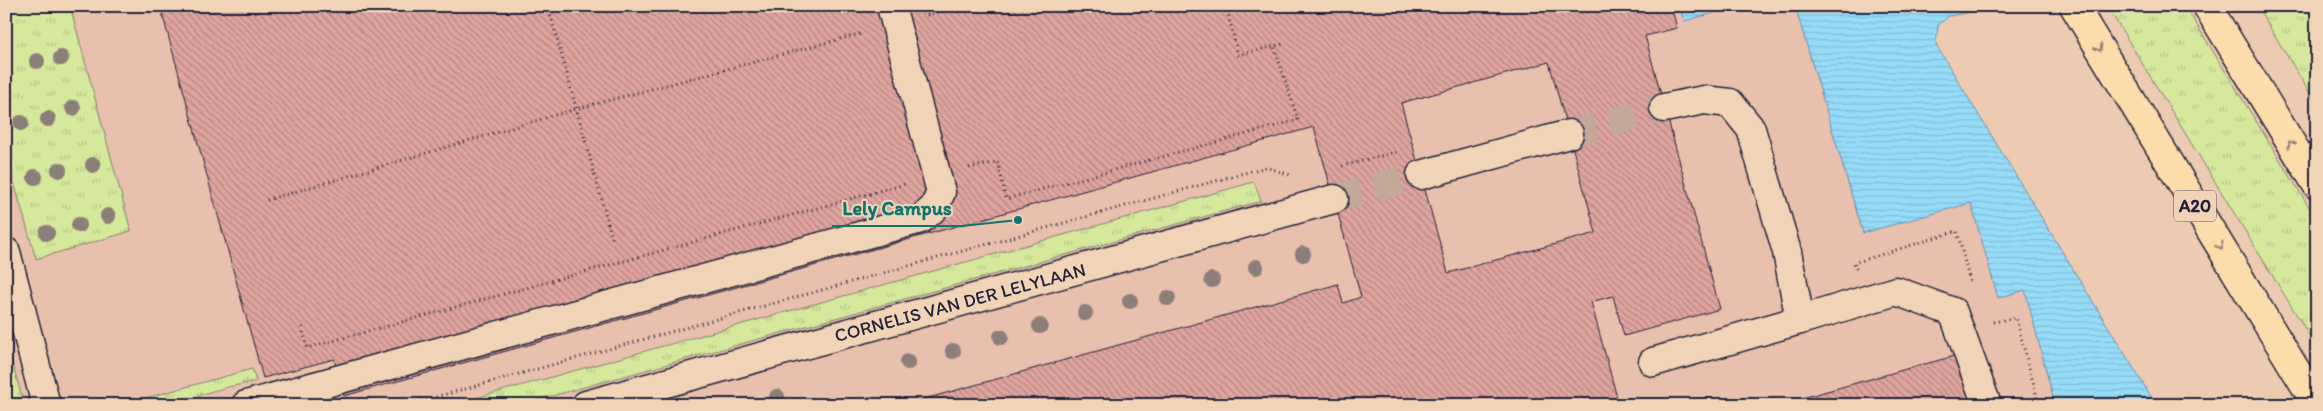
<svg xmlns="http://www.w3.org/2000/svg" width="2323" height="411" font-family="Itim,sans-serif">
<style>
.built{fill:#e9bfad}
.grass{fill:url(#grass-tufts);stroke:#7c856c}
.water{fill:url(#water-rules);stroke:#6892ac}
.building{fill:url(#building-back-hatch);stroke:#22223b;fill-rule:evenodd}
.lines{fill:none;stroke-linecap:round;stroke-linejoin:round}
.minor-tunnel{stroke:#c4a89a;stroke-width:28;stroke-dasharray:28 14;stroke-linecap:butt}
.minor-casing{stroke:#22223b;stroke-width:31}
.highway-casing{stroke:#22223b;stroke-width:31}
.path{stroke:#22223b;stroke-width:3;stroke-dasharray:1 4;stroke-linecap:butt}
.minor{stroke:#f1d4b7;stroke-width:28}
.highway{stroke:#fddcac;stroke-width:28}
.tree{fill:#8c7e79}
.oneway{stroke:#907f74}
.labels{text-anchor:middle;stroke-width:4;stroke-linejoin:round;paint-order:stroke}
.shield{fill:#f1d4b7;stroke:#605760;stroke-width:1}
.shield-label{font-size:18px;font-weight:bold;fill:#22223b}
.street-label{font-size:19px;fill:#22223b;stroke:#f1d4b7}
.leader{fill:none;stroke:#0f766e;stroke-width:2}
.callout-dot{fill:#0f766e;stroke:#f1d4b7;stroke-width:2}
.callout-label{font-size:20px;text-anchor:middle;font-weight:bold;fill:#0f766e;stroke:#f1d4b7;stroke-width:4;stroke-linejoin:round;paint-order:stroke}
</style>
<defs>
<pattern id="grass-tufts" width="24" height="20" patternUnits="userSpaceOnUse" patternTransform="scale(1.25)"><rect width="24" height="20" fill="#d5e89c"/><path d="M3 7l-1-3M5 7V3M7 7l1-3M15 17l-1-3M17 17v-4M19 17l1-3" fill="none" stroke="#b7c787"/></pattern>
<pattern id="water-rules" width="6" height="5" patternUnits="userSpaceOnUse" patternTransform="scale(1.25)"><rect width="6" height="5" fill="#96dcf8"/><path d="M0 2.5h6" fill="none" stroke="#81bcd6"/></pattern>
<pattern id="building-back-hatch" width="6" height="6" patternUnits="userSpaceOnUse" patternTransform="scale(1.25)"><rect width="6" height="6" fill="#dfa4a0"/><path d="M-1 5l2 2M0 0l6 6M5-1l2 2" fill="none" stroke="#b48584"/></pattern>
</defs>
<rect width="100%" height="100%" fill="#edcab2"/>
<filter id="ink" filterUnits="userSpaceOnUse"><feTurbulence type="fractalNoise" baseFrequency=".02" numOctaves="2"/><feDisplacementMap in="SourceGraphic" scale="10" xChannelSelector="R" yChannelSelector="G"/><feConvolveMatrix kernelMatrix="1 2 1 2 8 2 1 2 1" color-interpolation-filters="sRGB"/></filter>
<g filter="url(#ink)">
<polygon class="built" points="6,6 1897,6 2147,405 6,405"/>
<g class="grass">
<polygon points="6,6 70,6 131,231 36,259 6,154"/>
<polygon points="2107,6 2185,6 2317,220 2317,348"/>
<polygon points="2257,6 2317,6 2317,105"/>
<polygon points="1254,182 1261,201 519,405 451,405"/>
<polygon points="6,340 24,405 6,405"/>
<path d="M252 369 256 381C240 385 194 392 185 405H120Z"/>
</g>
<g class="water">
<polygon points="1679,6 1741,6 1684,21"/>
<polygon points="1795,6 1972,6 1970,12 1949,16 1938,25 1936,45 2156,405 2055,405 2025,290 1998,298 1971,203 1863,233"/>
</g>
<g class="building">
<path d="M160 6H1671L1677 28 1645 36 1720 309 1624 336 1613 296 1591 302 1619 405H1159L1158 400 1139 405H903L1338 284 1343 303 1361 297 1314 127 344 396 334 359 263 378ZM1549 62 1596 233 1448 273 1401 103Z"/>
<polygon points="1962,354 1977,405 1777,405 1899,371"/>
</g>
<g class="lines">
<g class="minor-tunnel">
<polyline points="1569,134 1664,108"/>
<polyline points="1334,199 1421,175"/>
</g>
<defs>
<g id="minor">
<polyline points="1664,108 1704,100 1730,103 1751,129 1787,252 1800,320 1896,291 1953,312 1987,405"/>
<polyline points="1421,175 1569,134"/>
<polyline points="6,252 46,405"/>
<polyline points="1653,362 1800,320"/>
<polyline points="246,405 921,219 934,208 941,192 891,6"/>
<polyline points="586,405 1334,199"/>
</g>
<g id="highway">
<polyline points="2074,6 2317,405"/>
<polyline points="2207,6 2317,185"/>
</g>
</defs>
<use href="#minor" class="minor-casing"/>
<use href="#highway" class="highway-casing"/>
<g class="path">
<polyline points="548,6 613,241"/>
<polyline points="1226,6 1238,55 1283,44"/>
<polyline points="927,15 956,6"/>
<polyline points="1342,166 1396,152"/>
<polyline points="969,168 998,162 1006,199 1298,120 1274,46"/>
<polyline points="267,200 576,109 863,33"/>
<polyline points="1856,269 1854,263 1957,231 1970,282"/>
<polyline points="1993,322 2016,318 2039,405"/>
<polyline points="302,327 307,348 905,184"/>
<polyline points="407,405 1266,167 1290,175"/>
</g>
<use href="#minor" class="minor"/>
<use href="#highway" class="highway"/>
</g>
<g class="tree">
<circle cx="61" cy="58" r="8"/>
<circle cx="37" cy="61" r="8"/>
<circle cx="73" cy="108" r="8"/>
<circle cx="48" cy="119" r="8"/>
<circle cx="21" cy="123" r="8"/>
<circle cx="93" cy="165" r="8"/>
<circle cx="59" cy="170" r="8"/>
<circle cx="35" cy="177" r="8"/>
<circle cx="108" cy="216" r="8"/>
<circle cx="79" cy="225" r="8"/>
<circle cx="47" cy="233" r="8"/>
<circle cx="1303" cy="254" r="8"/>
<circle cx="1256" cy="267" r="8"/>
<circle cx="1212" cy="280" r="8"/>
<circle cx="1168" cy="298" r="8"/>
<circle cx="1130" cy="301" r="8"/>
<circle cx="1085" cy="313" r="8"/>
<circle cx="1040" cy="326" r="8"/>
<circle cx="1001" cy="337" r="8"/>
<circle cx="953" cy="351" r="8"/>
<circle cx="908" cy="362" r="8"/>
<circle cx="777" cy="397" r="8"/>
</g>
<defs><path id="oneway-chevron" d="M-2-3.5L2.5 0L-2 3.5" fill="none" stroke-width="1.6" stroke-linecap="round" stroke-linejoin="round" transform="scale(1.25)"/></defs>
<g class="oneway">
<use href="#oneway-chevron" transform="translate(2099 48) rotate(59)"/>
<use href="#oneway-chevron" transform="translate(2291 144) rotate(-122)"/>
<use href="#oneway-chevron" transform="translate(2220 246) rotate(59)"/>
</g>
</g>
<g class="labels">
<rect class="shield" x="2174" y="190.5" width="42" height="31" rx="4"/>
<g class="shield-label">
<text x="2195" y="212">A20</text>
</g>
<g class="street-label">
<text transform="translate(960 302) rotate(-15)" y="7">CORNELIS VAN DER LELYLAAN</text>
</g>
</g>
<path class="leader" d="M1018 220L962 226H832"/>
<circle class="callout-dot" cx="1018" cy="220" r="5"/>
<g class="callout-label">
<text x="897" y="215">Lely Campus</text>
</g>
<rect width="2323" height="411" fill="none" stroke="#f1d4b7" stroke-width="25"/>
<rect x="12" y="12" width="2298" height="386" fill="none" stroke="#22223b" stroke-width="2" filter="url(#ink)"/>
</svg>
